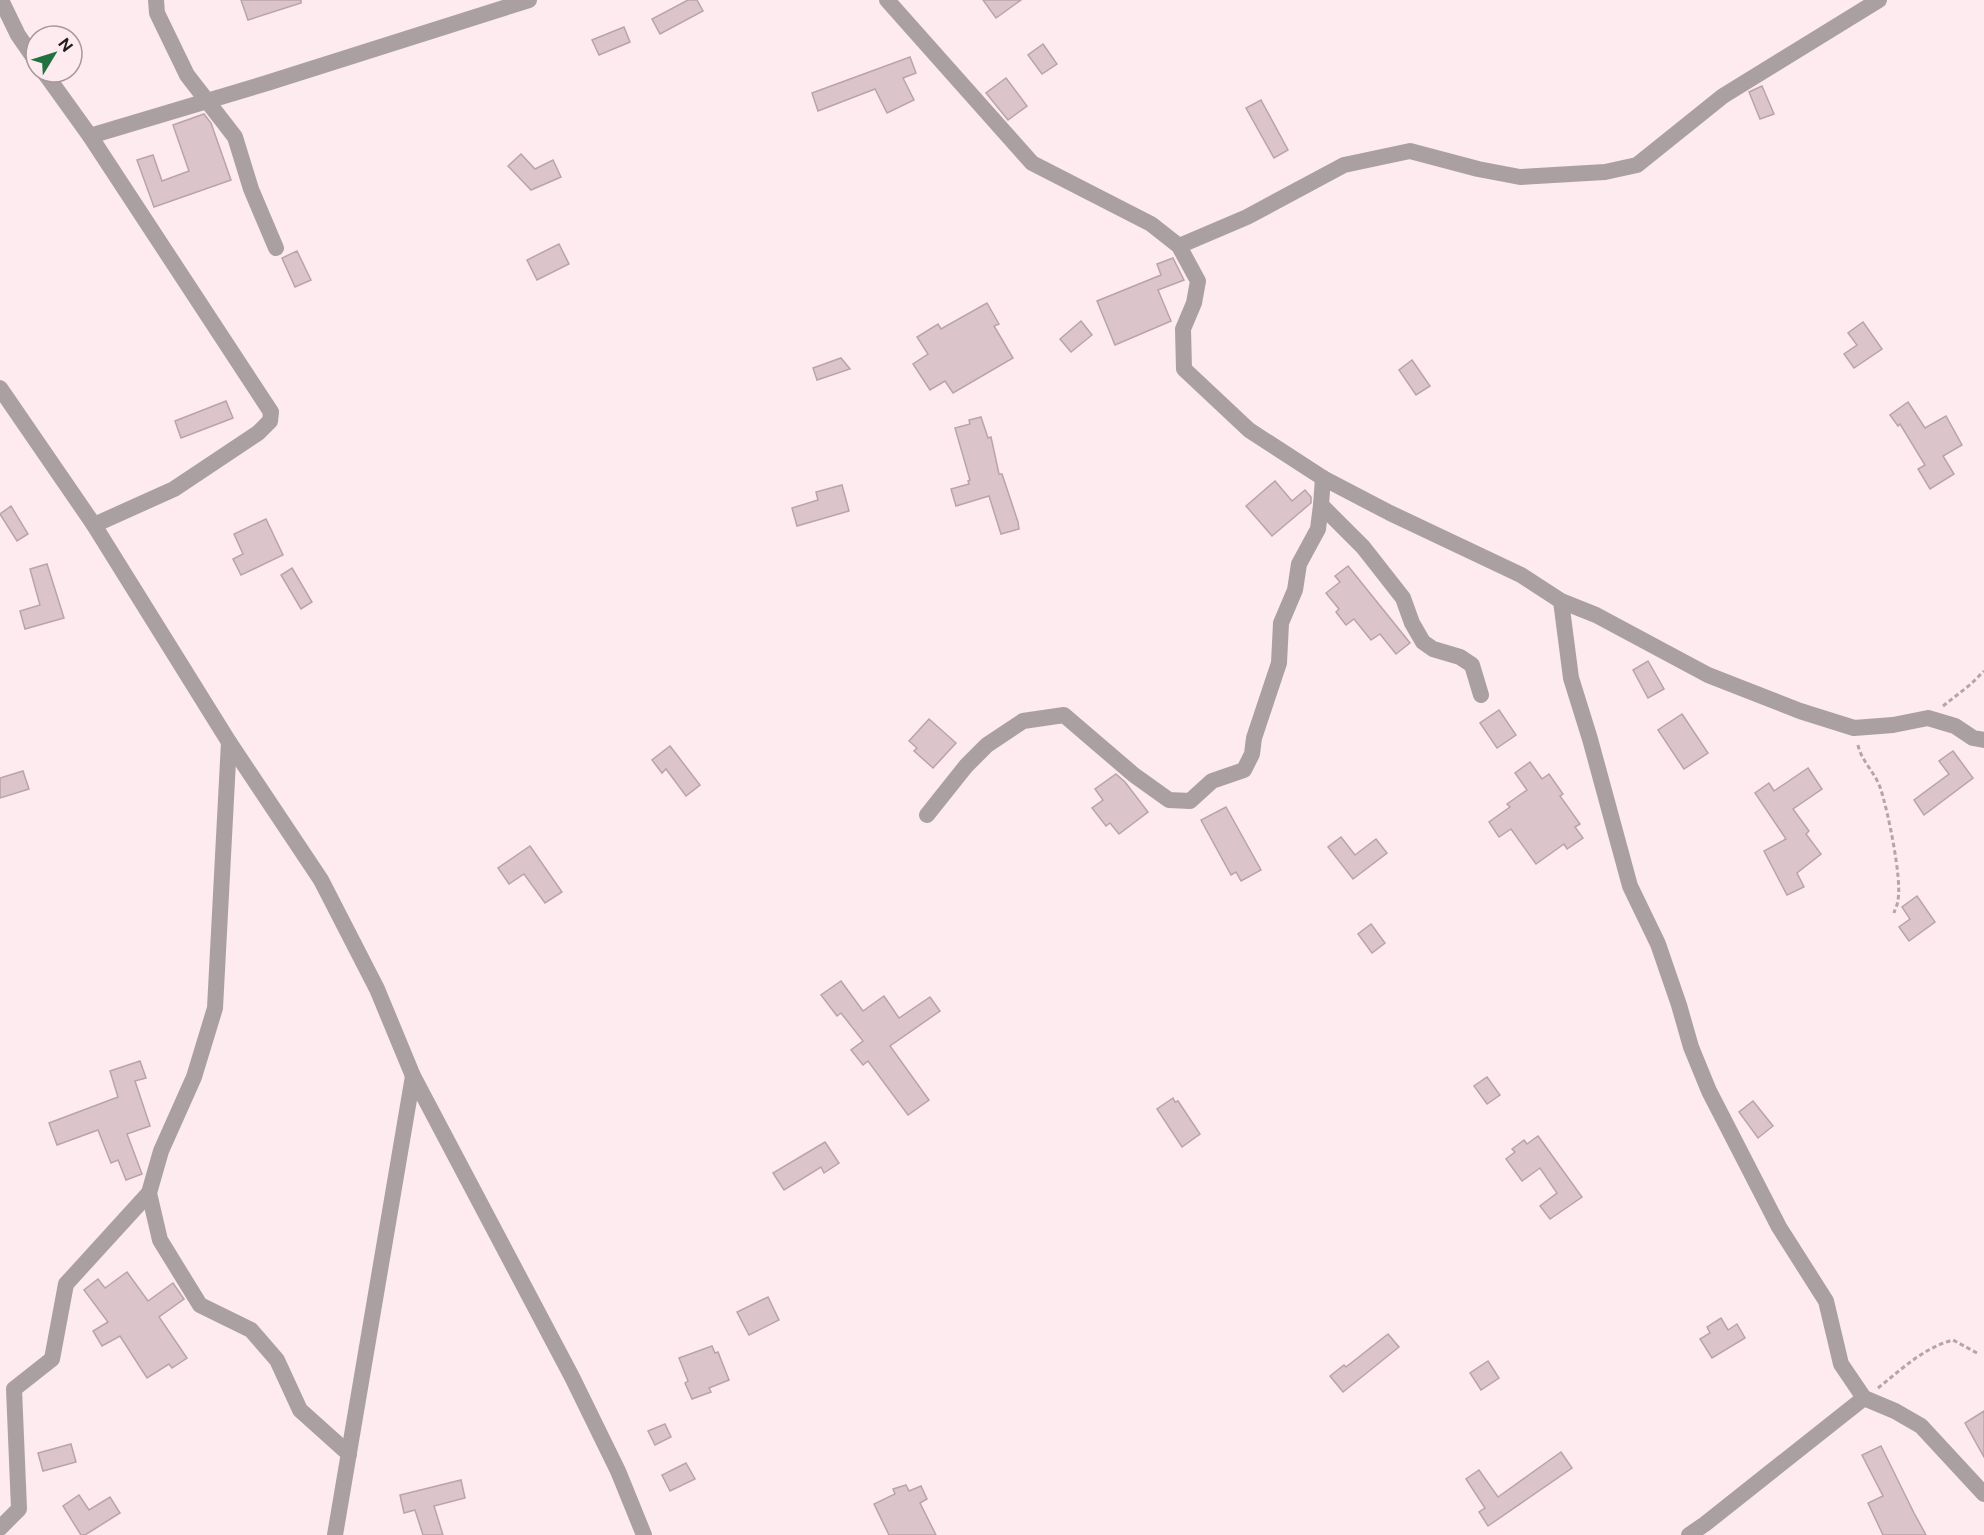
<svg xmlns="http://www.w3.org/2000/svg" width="1984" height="1535" font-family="'Public Sans',sans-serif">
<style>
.building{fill:#dcc5ca;stroke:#baa4a9;stroke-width:1.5}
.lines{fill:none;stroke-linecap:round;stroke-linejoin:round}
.path{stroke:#b3a5a8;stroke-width:3;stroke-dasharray:4.5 3;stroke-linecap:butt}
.minor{stroke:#aaa0a2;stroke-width:16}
</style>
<rect width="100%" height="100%" fill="#fdebef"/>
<g class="building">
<polygon points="241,0 301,0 301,3 248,20"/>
<polygon points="688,0 697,0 703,11 660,34 652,19"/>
<polygon points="983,0 1021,0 996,18"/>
<polygon points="624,27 630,42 599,55 592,40"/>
<polygon points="1043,44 1057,64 1042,74 1028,55"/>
<polygon points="910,57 916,73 903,78 914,100 887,113 875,89 818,111 812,93"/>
<polygon points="1006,78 1027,106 1008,120 986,93"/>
<polygon points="1762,86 1774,114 1760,119 1749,92"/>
<polygon points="1261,100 1288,150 1274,158 1246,108"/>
<polygon points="204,114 211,123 231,180 154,207 137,160 153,155 162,181 189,171 173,125"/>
<polygon points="521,154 535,169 553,160 561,177 531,190 508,166"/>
<polygon points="559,244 569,264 537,280 527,260"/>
<polygon points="297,251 311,280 295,287 282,258"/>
<polygon points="1173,258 1184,280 1158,290 1171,321 1115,345 1097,301 1161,275 1157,264"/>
<polygon points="987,303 999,324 994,326 1013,358 953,393 945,381 930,390 913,364 928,354 917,337 938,324 941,329"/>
<polygon points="1081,321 1092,335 1071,352 1060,339"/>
<polygon points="1863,322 1882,349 1854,368 1844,354 1857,345 1848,333"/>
<polygon points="841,358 850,369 817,380 813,368"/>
<polygon points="1412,360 1430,386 1416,395 1399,370"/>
<polygon points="226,401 233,418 181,438 175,421"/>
<polygon points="1908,402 1925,428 1946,416 1962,445 1943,456 1954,474 1930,489 1918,469 1925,465 1900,424 1898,426 1890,415"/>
<polygon points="981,417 988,438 991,437 999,474 1002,474 1018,522 1019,529 1001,534 989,496 956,506 951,489 969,484 968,481 970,480 955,428 970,424 969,420"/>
<polygon points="1275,481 1292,501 1305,490 1311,497 1311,503 1272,536 1246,506"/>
<polygon points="842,485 849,511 797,526 792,508 818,500 816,492"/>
<polygon points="11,506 28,534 17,541 0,514"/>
<polygon points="266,519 283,555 241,575 233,559 243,554 234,534"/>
<polygon points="47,564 64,618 25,629 20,611 40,605 30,569"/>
<polygon points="1348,566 1410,643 1396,654 1380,634 1371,640 1354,619 1346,625 1336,612 1339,609 1326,593 1340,582 1335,576"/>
<polygon points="292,568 312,602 301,609 281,575"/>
<polygon points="1648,661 1664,689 1648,698 1633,670"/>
<polygon points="1499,710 1516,735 1497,748 1480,723"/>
<polygon points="1682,714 1708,753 1684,769 1658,730"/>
<polygon points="929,719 956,743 933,768 914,751 917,748 909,741"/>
<polygon points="670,746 700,785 686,796 666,769 662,773 652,760"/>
<polygon points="1953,751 1973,778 1924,815 1914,800 1949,774 1939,761"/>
<polygon points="1530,762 1542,779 1549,774 1563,794 1560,796 1580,824 1575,827 1583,838 1567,849 1564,844 1536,864 1511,829 1499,837 1489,822 1510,807 1507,804 1527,790 1515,773"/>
<polygon points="1808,768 1822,789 1793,809 1809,831 1806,834 1821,854 1797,873 1804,887 1787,895 1764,851 1786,839 1755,793 1769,783 1774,791"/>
<polygon points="23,771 29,789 0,798 0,778"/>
<polygon points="1116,774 1125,782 1148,812 1119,834 1110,823 1106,826 1092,808 1103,800 1095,789"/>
<polygon points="1226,807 1261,870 1241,881 1236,872 1231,875 1201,820"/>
<polygon points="1341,837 1355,855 1376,839 1387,853 1353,879 1328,847"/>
<polygon points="530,846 562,892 545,903 524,874 509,884 498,868"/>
<polygon points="1917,896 1935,922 1909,941 1899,927 1910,919 1902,907"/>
<polygon points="1371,924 1385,943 1372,953 1358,934"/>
<polygon points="841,981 863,1011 884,996 899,1018 930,997 940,1011 890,1046 929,1100 908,1115 868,1061 863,1065 851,1050 863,1041 841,1013 837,1016 821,995"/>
<polygon points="140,1061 146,1078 135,1081 150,1126 127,1134 142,1174 126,1180 118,1160 111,1163 98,1130 57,1145 49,1123 118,1097 110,1071"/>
<polygon points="1487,1077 1500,1095 1487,1104 1474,1086"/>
<polygon points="1173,1098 1175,1102 1178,1101 1200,1134 1182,1147 1157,1109"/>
<polygon points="1753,1101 1773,1126 1758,1138 1739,1112"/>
<polygon points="1538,1136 1582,1197 1550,1219 1540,1206 1557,1193 1540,1168 1522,1181 1506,1159 1515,1152 1512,1149 1524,1140 1527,1144"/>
<polygon points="825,1142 839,1163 824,1173 821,1167 784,1190 773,1173"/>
<polygon points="127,1272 148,1301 173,1283 184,1299 159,1317 187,1358 172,1368 169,1364 147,1378 120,1336 102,1346 93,1331 108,1322 84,1290 98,1279 105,1288"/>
<polygon points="768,1297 779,1320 749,1335 737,1312"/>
<polygon points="1721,1318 1728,1330 1737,1324 1745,1338 1712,1358 1700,1339 1710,1333 1707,1327"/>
<polygon points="1388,1334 1399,1347 1343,1392 1330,1376 1344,1365 1346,1367"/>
<polygon points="712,1346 715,1353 718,1352 729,1380 709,1388 711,1392 692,1399 685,1383 688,1381 679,1358"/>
<polygon points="1488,1361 1499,1378 1481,1390 1470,1373"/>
<polygon points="1984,1411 1984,1457 1965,1423"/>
<polygon points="665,1424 671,1437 655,1445 648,1431"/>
<polygon points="71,1444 76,1462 43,1471 38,1453"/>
<polygon points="1881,1446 1914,1513 1926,1535 1883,1535 1868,1503 1883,1496 1862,1455"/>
<polygon points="1561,1452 1572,1468 1488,1526 1479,1512 1485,1508 1466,1479 1479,1470 1498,1497"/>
<polygon points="686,1463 695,1479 670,1491 662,1475"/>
<polygon points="461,1480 465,1498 434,1506 443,1535 423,1535 415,1510 404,1513 400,1495"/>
<polygon points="906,1485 909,1491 921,1486 927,1499 920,1503 936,1535 889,1535 874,1504 895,1494 893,1489"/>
<polygon points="79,1495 89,1510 110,1497 120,1513 85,1535 81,1535 63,1506"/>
</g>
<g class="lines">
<g class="path">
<polyline points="1943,706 1971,684 1984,671"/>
<path d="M1858 745C1861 761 1876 773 1881 790 1888 812 1902 878 1898 900 1898 904 1895 909 1894 913"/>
<path d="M1878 1388C1902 1369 1923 1348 1953 1340L1977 1353"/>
</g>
<g class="minor">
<polyline points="1,0 18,35 36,61"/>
<polyline points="156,0 157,13 187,75 235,137 251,189 276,248"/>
<polyline points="887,0 1032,163 1151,224 1179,246 1198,281 1194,303 1183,329 1184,369 1249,430 1323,478 1390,513 1521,575 1561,601 1596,615 1708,675 1800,711 1854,728 1893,725 1928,718 1955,726 1973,738 1984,740"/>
<polyline points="44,72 90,136 271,412 270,421 258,433 174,489 94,525"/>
<polyline points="90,136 267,83 529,0"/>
<polyline points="1179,246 1247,217 1344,165 1410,151 1478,169 1520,177 1605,172 1637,165 1723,96 1879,0"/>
<polyline points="0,388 94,525 229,742 321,880 377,989 413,1076 572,1377 618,1471 644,1535"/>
<polyline points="1323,478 1321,505 1363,547 1403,598 1412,623 1423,642 1433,649 1460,657 1472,665 1481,695"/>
<polyline points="1561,601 1571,678 1590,739 1630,886 1658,944 1679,1005 1691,1047 1709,1091 1779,1227 1826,1301 1841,1364 1864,1398 1895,1411 1921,1426 1984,1494"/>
<polyline points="229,742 215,1008 194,1077 161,1151 149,1193 160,1240 200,1305 251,1330 277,1360 300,1410 349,1454"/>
<polyline points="927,815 966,766 987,745 1023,721 1064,715 1134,775 1169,800 1190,801 1212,781 1244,770 1252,754 1254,738 1279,663 1281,623 1295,590 1299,564 1318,529 1321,505"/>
<polyline points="0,1528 19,1509 14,1389 52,1359 66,1284 149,1193"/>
<polyline points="335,1535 413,1076"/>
<polyline points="1689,1535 1705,1524 1864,1398"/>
</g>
</g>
<g transform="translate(54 54) rotate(52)"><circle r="28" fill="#fdebef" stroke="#a6989b" stroke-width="1.5"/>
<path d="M0-4.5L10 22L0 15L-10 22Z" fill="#227141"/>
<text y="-9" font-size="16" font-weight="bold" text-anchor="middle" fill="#231b1d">N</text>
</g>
</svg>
